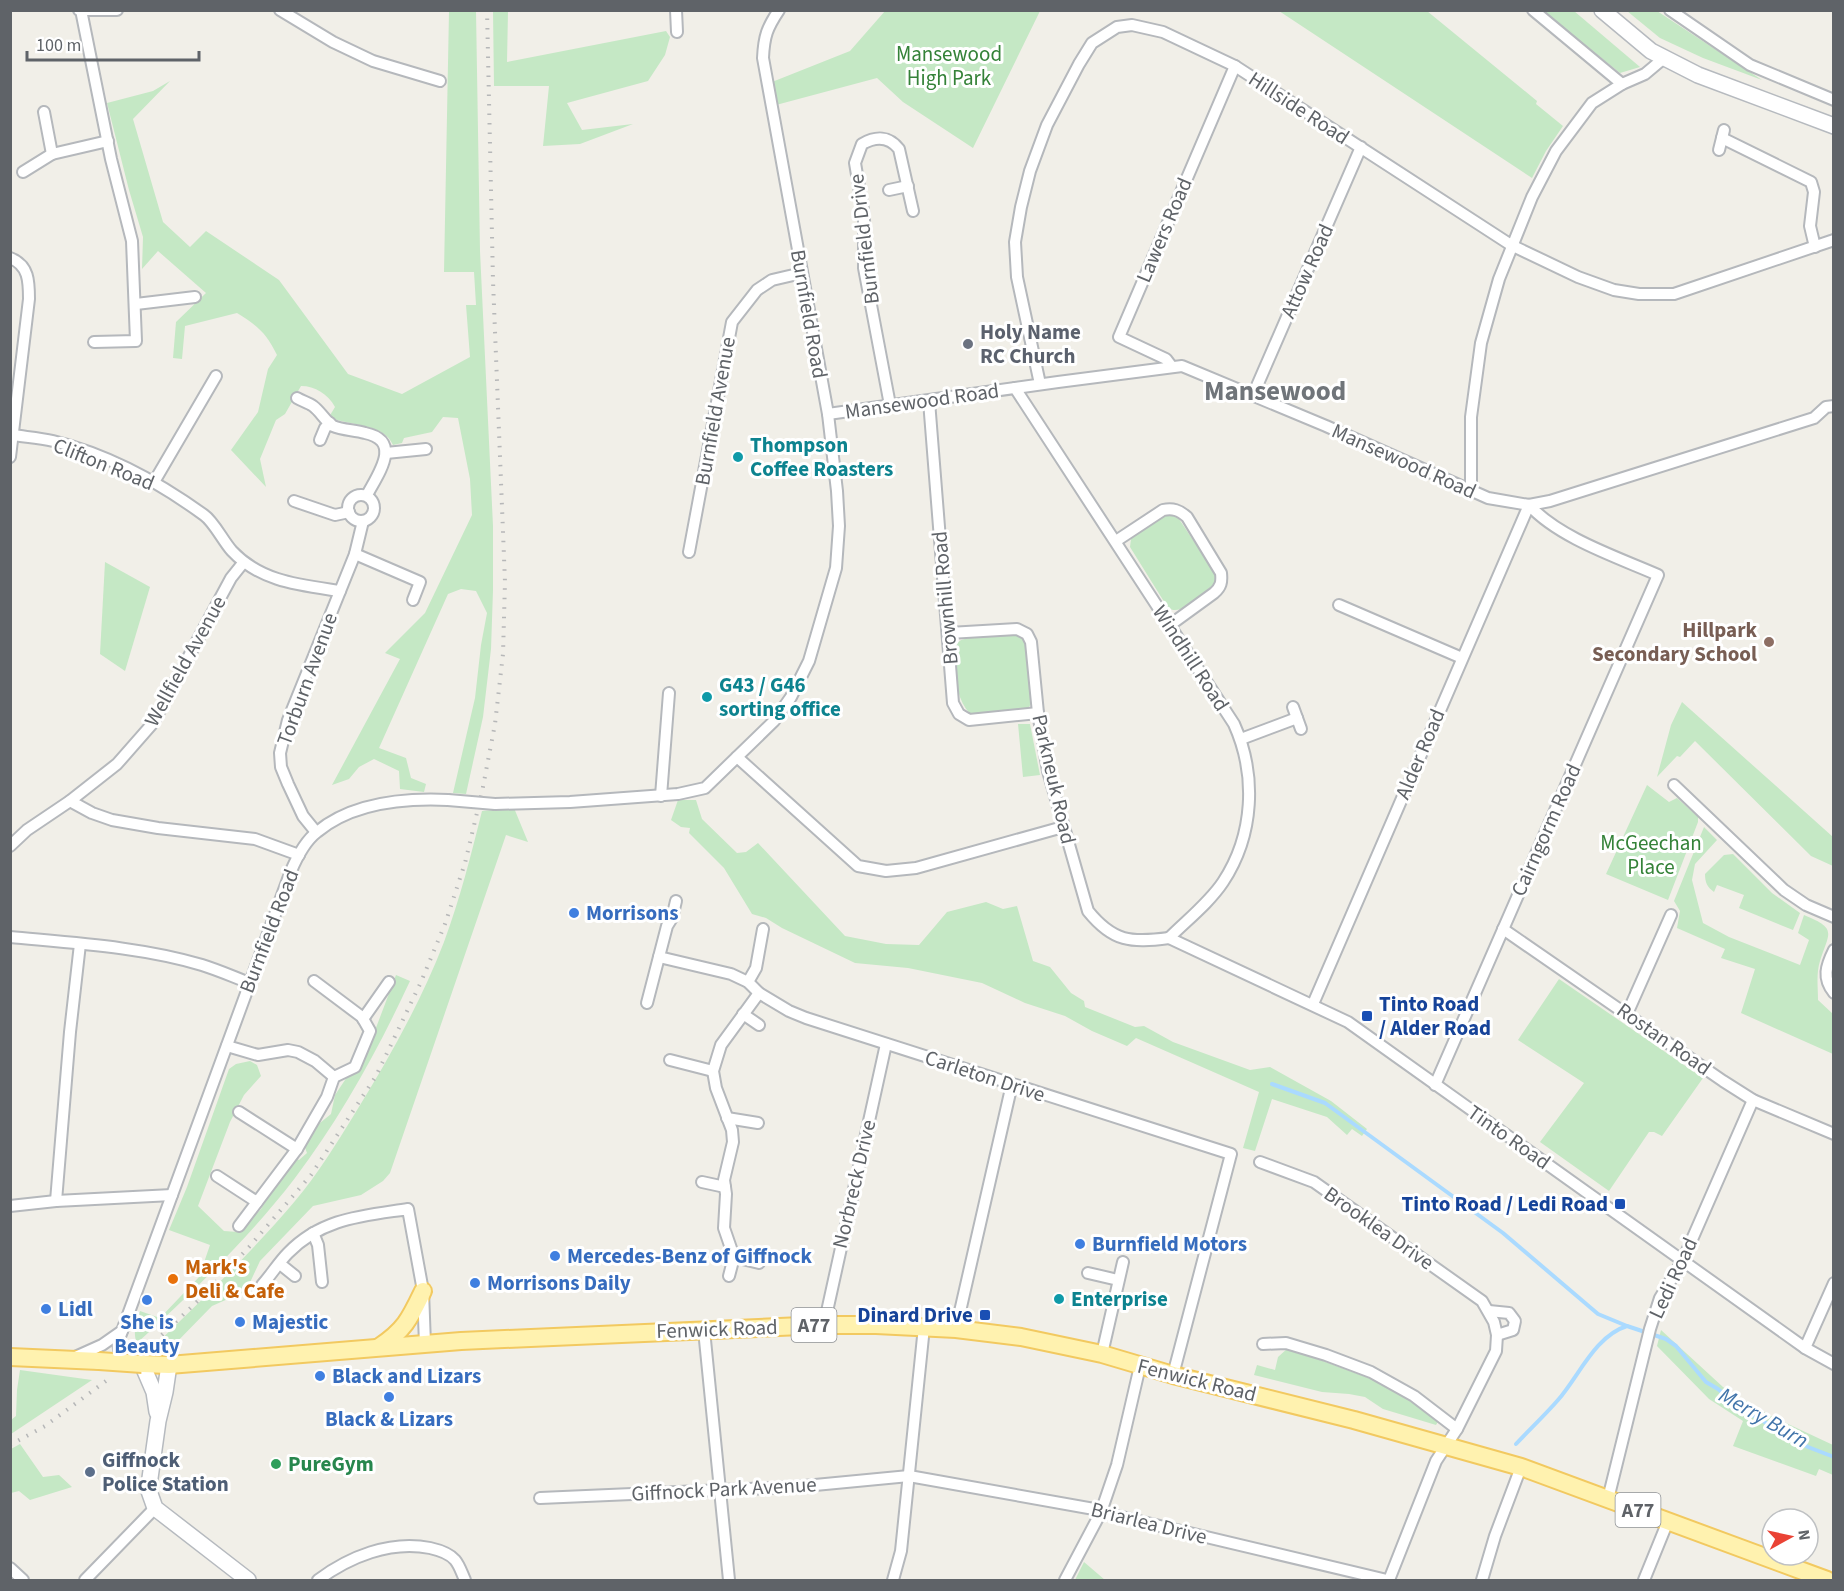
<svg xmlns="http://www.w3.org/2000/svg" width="1844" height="1591" font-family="'Source Sans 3',sans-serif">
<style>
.green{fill:#c5e8c5}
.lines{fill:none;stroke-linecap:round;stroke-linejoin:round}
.stream{stroke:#aadaff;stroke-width:4}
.street-casing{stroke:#b5b8bc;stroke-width:14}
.secondary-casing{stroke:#b6babf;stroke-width:18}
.primary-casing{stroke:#f2c960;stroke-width:20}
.street{stroke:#fff;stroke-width:10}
.secondary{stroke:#fff;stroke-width:15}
.primary{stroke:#fff2af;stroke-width:16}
.rail{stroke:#b6b7b8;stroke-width:4;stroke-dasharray:1.5 8;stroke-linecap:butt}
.street-bridge-casing{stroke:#b5b8bc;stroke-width:14;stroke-linecap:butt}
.primary-bridge-casing{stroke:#f2c960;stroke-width:20;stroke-linecap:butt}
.street-bridge{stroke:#fff;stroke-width:10}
.primary-bridge{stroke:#fff2af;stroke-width:16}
.worship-dot{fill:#6b7280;stroke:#fff;stroke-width:2}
.culture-dot{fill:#0f9aa8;stroke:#fff;stroke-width:2}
.education-dot{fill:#8d6e63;stroke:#fff;stroke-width:2}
.shop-dot{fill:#3f7fe0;stroke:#fff;stroke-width:2}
.transit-dot{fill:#1a4fb4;stroke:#fff;stroke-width:2}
.food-dot{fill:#e8710a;stroke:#fff;stroke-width:2}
.leisure-dot{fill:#2e9e5b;stroke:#fff;stroke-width:2}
.service-dot{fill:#5c6f8a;stroke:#fff;stroke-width:2}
.labels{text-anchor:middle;stroke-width:6;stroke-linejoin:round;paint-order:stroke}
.shield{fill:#fff;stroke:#8f9295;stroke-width:1.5}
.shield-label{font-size:20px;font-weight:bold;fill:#5f6368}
.park-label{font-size:21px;fill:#348238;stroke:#fff}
.street-label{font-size:21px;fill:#5f6368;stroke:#fff}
.worship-label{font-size:21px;font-weight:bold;fill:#5b616d;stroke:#fff;text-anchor:start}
.culture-label{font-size:21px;font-weight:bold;fill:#0d838f;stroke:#fff;text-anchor:start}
.education-label{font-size:21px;font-weight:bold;fill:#785e54;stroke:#fff;text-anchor:end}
.shop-label{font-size:21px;font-weight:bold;fill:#366cbe;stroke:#fff;text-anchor:start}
.transit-label{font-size:21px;font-weight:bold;fill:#164399;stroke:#fff;text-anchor:end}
.food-label{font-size:21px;font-weight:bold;fill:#c56008;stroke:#fff;text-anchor:start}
.service-label{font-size:21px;font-weight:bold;fill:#4e5e75;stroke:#fff;text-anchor:start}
.leisure-label{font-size:21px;font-weight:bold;fill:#27864d;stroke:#fff;text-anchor:start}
.water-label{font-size:22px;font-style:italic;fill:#4174aa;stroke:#fff}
.district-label{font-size:27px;font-weight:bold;fill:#70757a;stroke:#fff}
</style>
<rect width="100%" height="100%" fill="#f1efe8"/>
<g class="green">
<path d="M449 11H476L480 251 493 526V590L491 649 483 717 466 794 453 793 475 698 481 645 487 613 476 591 461 589 448 594 379 748 406 758 411 778 426 784 424 792 400 789 399 771 374 759 359 767 349 779 332 785 400 659 385 653 425 613 472 515 470 479 458 418 443 417 432 432 404 438 402 443 393 445C384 423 348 426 329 417L335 407C328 394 315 386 301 386L285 414 276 420 260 459 266 487 231 450 258 412 268 369 277 355C266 333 258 326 237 313L185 326 182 359 173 358 176 322 206 293 158 251 142 269 143 237 129 190 107 103 153 91 170 81 133 119 163 222 190 247 206 231 279 280 348 374 402 394 470 357 466 305H476L474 272H444Z"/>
<polygon points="493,11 508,11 507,62 666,31 670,37 665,55 648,81 567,103 582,130 633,124 580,144 543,146 549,86 494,86"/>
<polygon points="885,11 1040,11 973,148 903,102 877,78 776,105 772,82 850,51"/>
<polygon points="1279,11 1427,11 1537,101 1536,104 1563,126 1546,151 1532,178"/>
<polygon points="1543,11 1574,11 1640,67 1620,73"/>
<polygon points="1627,11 1657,11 1762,80 1703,58 1660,38"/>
<path d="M1163 515H1172L1179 519 1215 573 1216 579 1213 585C1202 594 1182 617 1168 608L1130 547 1131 539 1135 535Z"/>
<polygon points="105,562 150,587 125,671 100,654"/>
<path d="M980 635H1018L1025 641 1031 704 1027 710 970 714C954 697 954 667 956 644L961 640Z"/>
<polygon points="1682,702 1833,837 1833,866 1811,856 1695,741 1680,757 1677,756 1657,777 1671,725"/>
<polygon points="1018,724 1030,724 1040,775 1023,777"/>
<polygon points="1647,785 1669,802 1677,798 1698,817 1698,822 1668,900 1606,874"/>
<polygon points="678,800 696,800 702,819 737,853 746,852 758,843 845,936 886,944 919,945 947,912 986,902 1003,909 1017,906 1033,961 1050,967 1071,993 1084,1001 1085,1007 1135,1027 1144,1026 1173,1042 1250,1070 1270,1067 1331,1101 1367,1129 1362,1136 1352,1129 1347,1135 1327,1117 1272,1099 1255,1151 1243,1148 1259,1092 1136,1038 1127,1046 1092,1031 1065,1016 1025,1003 982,983 908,968 855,963 782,928 766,918 752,914 724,868 689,833 690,828 681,827 671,820"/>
<path d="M514 808 528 842 506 835 390 1173 383 1181 361 1195 313 1206 260 1261 246 1291 212 1306 170 1349 153 1347C202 1300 251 1253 295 1201 318 1174 336 1144 354 1115 388 1060 421 1002 444 942 460 899 471 855 482 811Z"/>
<path d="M1704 827 1717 840 1695 864 1692 880 1703 923 1729 937 1800 965 1809 940 1798 933 1804 915C1838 929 1829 932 1820 961 1816 973 1818 988 1818 1000L1833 1014V1054L1741 1013 1755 969 1721 958 1725 949 1677 928 1680 911 1674 901Z"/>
<path d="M1733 854 1772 893 1800 913 1793 930 1739 908 1744 895 1717 885 1714 892C1707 887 1705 882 1705 874L1724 855Z"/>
<path d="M396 975 410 981C378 1050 341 1117 295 1178 248 1239 193 1292 137 1343 132 1332 137 1322 140 1311L160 1318 199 1277 210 1245 169 1230 187 1187 229 1069 236 1064 250 1061 257 1065 261 1076 244 1095 230 1122 198 1206 224 1231 238 1232 261 1209 293 1157 299 1160 307 1153 304 1145 315 1127 331 1114 335 1095 371 1041Z"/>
<polygon points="1559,979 1703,1078 1662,1136 1654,1132 1649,1132 1609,1191 1540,1142 1584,1083 1518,1040"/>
<polygon points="1661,1330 1723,1387 1769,1415 1833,1445 1833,1475 1819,1469 1816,1476 1733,1446 1743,1421 1709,1399 1657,1346"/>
<polygon points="1288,1348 1382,1383 1439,1420 1436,1425 1383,1409 1365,1397 1349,1394 1322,1392 1254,1375 1257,1365 1275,1370 1278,1357"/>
<polygon points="20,1370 92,1380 11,1434 11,1420 16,1416 17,1390"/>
<polygon points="20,1444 43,1477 59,1475 72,1487 30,1500 19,1491 11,1493 11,1449"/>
<polygon points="1084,1562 1105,1580 1075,1580"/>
</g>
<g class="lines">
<g class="stream">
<polyline points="1272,1084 1325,1103 1503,1233 1598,1314 1627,1326"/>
<path d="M1516 1444C1530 1429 1545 1415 1558 1400 1579 1376 1595 1336 1627 1326L1666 1339 1676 1346 1706 1382 1718 1389 1742 1409 1808 1447 1834 1457"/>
</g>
<defs>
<g id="street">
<polyline points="79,10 117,10"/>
<polyline points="81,10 111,159 132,241 136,341 94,342"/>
<polyline points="280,10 333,42 373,61 440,81"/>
<polyline points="676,10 677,32"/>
<polyline points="1533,10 1622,84"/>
<polyline points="1670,10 1750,65 1834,100"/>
<polyline points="44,112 52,154"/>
<polyline points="1722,138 1811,182 1814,192 1810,226 1815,247"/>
<polyline points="1719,150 1724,130"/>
<polyline points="23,172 52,154 108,141"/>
<polyline points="889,190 908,186"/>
<path d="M10 258C29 265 29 282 29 299L10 457"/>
<polyline points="136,304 195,297"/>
<polyline points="1172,367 1166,359 1119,337 1235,66"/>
<polyline points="1040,384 1017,277 1015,242 1021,207 1030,171 1047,125 1079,64 1092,43 1117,27 1132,25 1163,32 1235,66 1511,245 1578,277 1614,290 1639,294 1674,294 1834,240"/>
<path d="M1015 388 1234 724C1257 775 1254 835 1223 882 1209 903 1187 920 1169 938"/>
<polyline points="1253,395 1361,147"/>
<path d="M297 398C302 401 309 403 313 406 321 412 325 421 333 426 342 430 355 430 365 433 403 441 378 474 367 495"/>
<polyline points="929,401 953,703 959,714 969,720 1038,713"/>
<path d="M890 405 864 268V216L855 163 862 144C876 136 889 136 899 149L913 211"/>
<polyline points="828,414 1058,382 1182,366 1326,426 1488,498 1529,505 1550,501 1814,418 1826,407 1834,406"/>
<path d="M13 435C26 437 40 438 53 441 107 454 160 483 204 515 214 522 223 541 232 551 261 582 300 585 340 591"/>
<polyline points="320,440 325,428 330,423"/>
<polyline points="386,453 426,449"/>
<polyline points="154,482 216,376"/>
<polyline points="1471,491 1471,417 1481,343 1499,279 1532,197 1556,151 1592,103 1622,84 1645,74 1664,58"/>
<circle cx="361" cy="508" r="13"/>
<polyline points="294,501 335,515 349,512"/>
<path d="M1116 541 1163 510C1173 508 1179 510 1187 517L1221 573C1222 582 1221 587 1214 593L1170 625"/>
<polyline points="689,552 732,322 757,290 772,280 802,273"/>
<polyline points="355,554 420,582 413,600"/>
<polyline points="1339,605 1462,658"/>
<path d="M949 633 1017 629 1027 634 1031 642 1038 713 1048 771 1088 911C1113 942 1131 943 1169 938"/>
<polyline points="1293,707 1301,729"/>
<polyline points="1241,739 1297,718"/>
<polyline points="737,757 858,866 886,871 916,868 1063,827"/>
<polyline points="1674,785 1784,890 1806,905 1834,917"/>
<polyline points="661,796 669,693"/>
<polyline points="70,801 92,813 112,820 158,828 255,839 299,855"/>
<path d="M495 804 570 802 678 794 705 788 774 721 791 697 809 661 836 568 839 526 837 491 828 414 763 58C764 36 767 28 779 10"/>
<polyline points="316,832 303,816 288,784 281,767 280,753 288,720 355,554 363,521"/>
<polyline points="10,846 27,830 70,801 117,764 153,723 231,578 243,563"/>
<polyline points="1503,929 1723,1081 1753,1100 1834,1134"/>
<path d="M10 937C73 943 142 947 202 965 218 970 234 977 250 983"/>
<polyline points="1169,938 1348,1022 1805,1348 1834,1364"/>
<path d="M1834 950C1826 966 1822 978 1834 993"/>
<polyline points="659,957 731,974 748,982 759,993 789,1011 806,1018 1231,1154 1173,1375"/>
<polyline points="748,982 756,968 763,929"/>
<polyline points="647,1003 667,926 672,918 676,901"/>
<path d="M1313 1004 1529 505C1559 538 1617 557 1658 575L1435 1085"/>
<polyline points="743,1014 759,1025"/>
<polyline points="1627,1014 1671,915"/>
<polyline points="363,1019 389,982"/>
<polyline points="227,1046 258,1055 288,1050 298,1052 315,1061 334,1077"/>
<polyline points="670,1060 713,1071"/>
<polyline points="239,1112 297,1149"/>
<polyline points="727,1118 758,1123"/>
<polyline points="1260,1162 1314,1182 1482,1301 1494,1322 1497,1335 1496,1351 1457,1429 1436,1461 1389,1580"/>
<polyline points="217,1176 257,1202"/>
<polyline points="702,1182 725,1187"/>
<polyline points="56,1201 70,1032 80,944"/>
<polyline points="10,1206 56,1201 172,1195"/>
<polyline points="239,1226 297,1149 327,1097 334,1077 355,1067 370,1031 362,1017 314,981"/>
<polyline points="313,1233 318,1245 322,1282"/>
<polyline points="734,1257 759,1263"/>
<polyline points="280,1264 295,1276"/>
<polyline points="1088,1273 1118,1280"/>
<polyline points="729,1276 734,1257 724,1228 726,1194 724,1180 733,1142 732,1130 716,1088 713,1071 721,1045 759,993"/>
<path d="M262 1285C271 1275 279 1262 288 1253 322 1218 362 1216 408 1209L423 1291 425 1344"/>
<polyline points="1489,1311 1509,1313 1515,1321 1513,1330 1497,1335"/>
<polyline points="824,1325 886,1044"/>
<polyline points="956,1329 1012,1084"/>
<polyline points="704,1330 729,1580"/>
<polyline points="1263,1344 1286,1343 1326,1355 1371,1372 1414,1396 1457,1429"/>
<polyline points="1805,1348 1834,1283"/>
<path d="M119 1349 118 1342 291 871C297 857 305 841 317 832 352 803 405 798 448 800"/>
<polyline points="1102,1354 1123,1262"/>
<polyline points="73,1358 102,1345 122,1331"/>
<polyline points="540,1498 794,1487 909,1476 1094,1509 1105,1513 1387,1580"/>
<polyline points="1608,1499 1650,1329 1660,1298 1683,1260 1753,1100"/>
<polyline points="10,1568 23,1580"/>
<polyline points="85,1580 155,1508"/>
<path d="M318 1580C349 1557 390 1540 430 1548 439 1550 449 1553 455 1560 460 1566 462 1574 465 1580"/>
<polyline points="893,1580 901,1551 924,1327"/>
<polyline points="1065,1580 1101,1512 1117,1465 1140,1366"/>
<polyline points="1482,1580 1495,1536 1521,1467"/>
<polyline points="1644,1580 1668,1521"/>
</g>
<g id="secondary">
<polyline points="1602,10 1651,51 1698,75 1834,126"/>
<polyline points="142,1364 154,1392 157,1412"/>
<polyline points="169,1365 165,1392 158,1421 150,1478 149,1491 155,1508 248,1580"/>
</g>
<g id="primary">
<path d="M379 1347C405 1330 410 1318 423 1291"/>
<polyline points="10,1357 99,1361"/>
<polyline points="142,1364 169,1365 461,1341 824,1325 876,1325 956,1329 1021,1337 1102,1354 1173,1375 1354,1420 1521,1467 1827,1580"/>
</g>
</defs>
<use href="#street" class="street-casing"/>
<use href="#secondary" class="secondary-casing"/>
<use href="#primary" class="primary-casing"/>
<use href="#street" class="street"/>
<use href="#secondary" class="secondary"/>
<use href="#primary" class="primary"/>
<g class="rail">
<polyline points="148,1348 202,1297 249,1247 311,1175 376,1076 421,982 445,924 465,863 482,792 495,724 503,654 505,582 493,281 487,10"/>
<polyline points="10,1445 45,1426 106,1381"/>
</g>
<defs>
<g id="street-bridge">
<polyline points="448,800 495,804"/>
<polyline points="119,1349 122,1363"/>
</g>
<polyline id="primary-bridge" points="99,1361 142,1364"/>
</defs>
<use href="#street-bridge" class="street-bridge-casing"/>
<use href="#primary-bridge" class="primary-bridge-casing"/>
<use href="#street-bridge" class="street-bridge"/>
<use href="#primary-bridge" class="primary-bridge"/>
</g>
<circle class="worship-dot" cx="968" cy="344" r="6"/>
<g class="culture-dot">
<circle cx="738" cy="457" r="6"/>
<circle cx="707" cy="697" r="6"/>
<circle cx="1059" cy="1299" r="6"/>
</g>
<circle class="education-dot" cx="1769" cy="642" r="6"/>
<g class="shop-dot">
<circle cx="574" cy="913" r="6"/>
<circle cx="1080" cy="1244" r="6"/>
<circle cx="555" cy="1256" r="6"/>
<circle cx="475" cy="1283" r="6"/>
<circle cx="147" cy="1300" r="6"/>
<circle cx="46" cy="1309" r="6"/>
<circle cx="240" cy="1322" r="6"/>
<circle cx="320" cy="1376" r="6"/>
<circle cx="389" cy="1397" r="6"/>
</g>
<g class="transit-dot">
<rect x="1361" y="1010" width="12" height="12" rx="3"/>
<rect x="1614" y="1198" width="12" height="12" rx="3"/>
<rect x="979" y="1309" width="12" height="12" rx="3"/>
</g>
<circle class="food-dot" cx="173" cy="1279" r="6"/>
<circle class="leisure-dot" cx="276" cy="1464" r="6"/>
<circle class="service-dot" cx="90" cy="1472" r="6"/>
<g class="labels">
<g class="shield">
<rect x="791.5" y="1308" width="45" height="34" rx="4.5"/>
<rect x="1615.5" y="1493" width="45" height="34" rx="4.5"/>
</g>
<g class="shield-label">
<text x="814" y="1332">A77</text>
<text x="1638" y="1517">A77</text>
</g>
<g class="park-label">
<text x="949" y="61">Mansewood<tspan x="949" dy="24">High Park</tspan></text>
<text x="1651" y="850">McGeechan<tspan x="1651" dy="24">Place</tspan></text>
</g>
<g class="street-label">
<text transform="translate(1299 108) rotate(33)" y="7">Hillside Road</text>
<text transform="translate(1164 230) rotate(-67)" y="7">Lawers Road</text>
<text transform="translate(864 239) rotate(-97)" y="7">Burnfield Drive</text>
<text transform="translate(1307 271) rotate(-66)" y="7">Attow Road</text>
<text transform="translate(809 314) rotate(80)" y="7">Burnfield Road</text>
<text transform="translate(922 401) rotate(-8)" y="7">Mansewood Road</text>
<text transform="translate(715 411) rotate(-80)" y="7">Burnfield Avenue</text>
<text transform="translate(1404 461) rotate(24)" y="7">Mansewood Road</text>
<text transform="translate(104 464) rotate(22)" y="7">Clifton Road</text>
<text transform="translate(945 598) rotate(-95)" y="7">Brownhill Road</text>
<text transform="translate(1191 658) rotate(57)" y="7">Windhill Road</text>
<text transform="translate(185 661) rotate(-61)" y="7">Wellfield Avenue</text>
<text transform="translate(307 679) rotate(-70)" y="7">Torburn Avenue</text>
<text transform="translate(1420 754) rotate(-67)" y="7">Alder Road</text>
<text transform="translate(1054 779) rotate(77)" y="7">Parkneuk Road</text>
<text transform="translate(1546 830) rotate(-66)" y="7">Cairngorm Road</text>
<text transform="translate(269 931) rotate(-69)" y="7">Burnfield Road</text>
<text transform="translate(1664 1039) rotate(35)" y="7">Rostan Road</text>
<text transform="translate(985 1076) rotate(18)" y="7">Carleton Drive</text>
<text transform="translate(1509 1137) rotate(35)" y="7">Tinto Road</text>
<text transform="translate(854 1184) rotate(-77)" y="7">Norbreck Drive</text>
<text transform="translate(1379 1228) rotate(35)" y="7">Brooklea Drive</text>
<text transform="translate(1673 1278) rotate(-65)" y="7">Ledi Road</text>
<text transform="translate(717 1329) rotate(-2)" y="7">Fenwick Road</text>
<text transform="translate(1197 1380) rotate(14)" y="7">Fenwick Road</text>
<text transform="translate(724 1489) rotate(-3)" y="7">Giffnock Park Avenue</text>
<text transform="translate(1149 1523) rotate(14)" y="7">Briarlea Drive</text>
</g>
<g class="worship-label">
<text x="980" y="339">Holy Name<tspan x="980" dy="24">RC Church</tspan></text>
</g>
<g class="culture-label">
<text x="750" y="452">Thompson<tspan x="750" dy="24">Coffee Roasters</tspan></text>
<text x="719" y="692">G43 / G46<tspan x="719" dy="24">sorting office</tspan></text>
<text x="1071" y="1306">Enterprise</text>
</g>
<g class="education-label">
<text x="1757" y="637">Hillpark<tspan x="1757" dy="24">Secondary School</tspan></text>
</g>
<g class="shop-label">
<text x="586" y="920">Morrisons</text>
<text x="1092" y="1251">Burnfield Motors</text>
<text x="567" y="1263">Mercedes-Benz of Giffnock</text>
<text x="487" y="1290">Morrisons Daily</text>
<text x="58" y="1316">Lidl</text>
<text x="147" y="1329" text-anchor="middle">She is<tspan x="147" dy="24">Beauty</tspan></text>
<text x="252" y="1329">Majestic</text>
<text x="332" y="1383">Black and Lizars</text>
<text x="389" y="1426" text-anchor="middle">Black &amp; Lizars</text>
</g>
<g class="transit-label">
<text x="1379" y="1011" text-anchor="start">Tinto Road<tspan x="1379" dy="24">/ Alder Road</tspan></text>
<text x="1608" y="1211">Tinto Road / Ledi Road</text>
<text x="973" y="1322">Dinard Drive</text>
</g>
<g class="food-label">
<text x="185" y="1274">Mark's<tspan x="185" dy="24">Deli &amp; Cafe</tspan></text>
</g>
<g class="service-label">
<text x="102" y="1467">Giffnock<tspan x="102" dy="24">Police Station</tspan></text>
</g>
<g class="leisure-label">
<text x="288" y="1471">PureGym</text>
</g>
<g class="water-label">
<text transform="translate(1764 1417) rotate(30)" y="8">Merry Burn</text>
</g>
<g class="district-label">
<text x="1275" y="400">Mansewood</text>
</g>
</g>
<rect width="1844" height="1591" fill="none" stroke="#5f6368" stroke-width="24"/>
<g transform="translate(1790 1537) rotate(82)"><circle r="28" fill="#ffffff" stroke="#bfc1c3" stroke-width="1.5"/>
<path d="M0-4.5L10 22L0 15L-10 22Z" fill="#ea4335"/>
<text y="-9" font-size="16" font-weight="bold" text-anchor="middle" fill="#5f6368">N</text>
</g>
<path d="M27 51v9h172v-9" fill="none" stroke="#5f6368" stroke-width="3"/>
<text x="36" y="51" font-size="18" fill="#5f6368" stroke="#ffffff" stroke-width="4.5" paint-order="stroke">100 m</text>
</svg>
